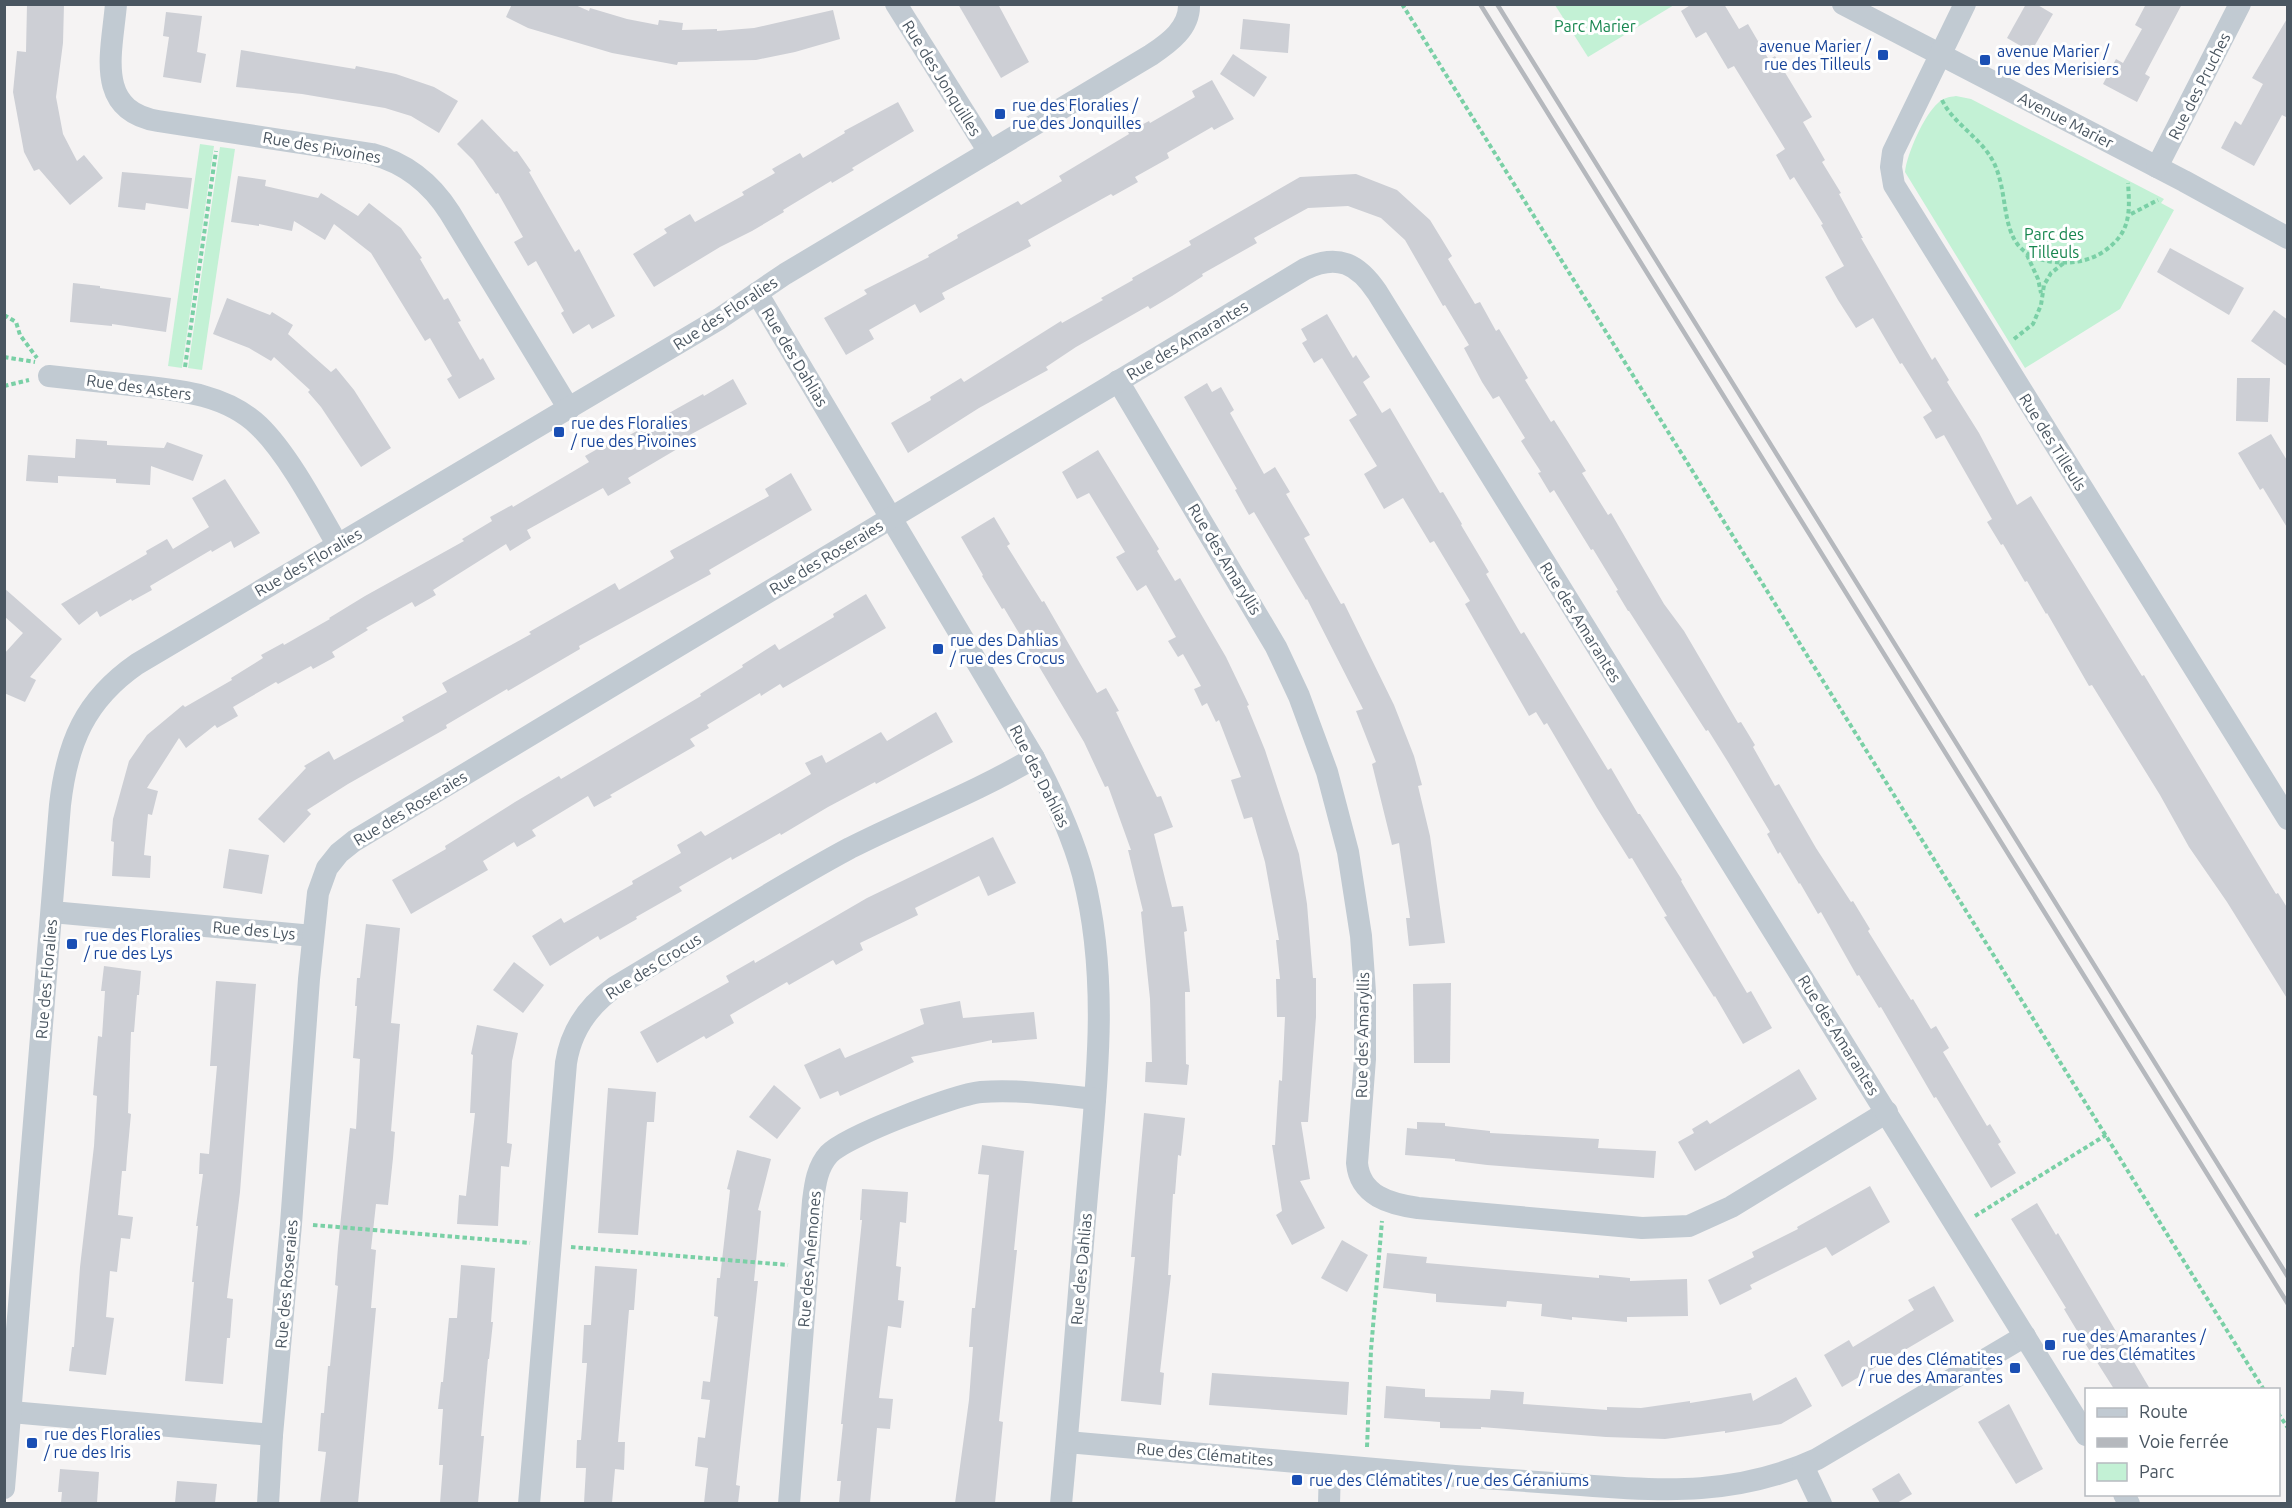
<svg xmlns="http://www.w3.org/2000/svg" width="2292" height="1508" font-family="Ubuntu,sans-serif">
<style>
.green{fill:#c3f1d5}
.building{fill:#cdcfd5}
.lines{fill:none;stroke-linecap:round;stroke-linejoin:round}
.path{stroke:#7ad0a6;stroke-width:4;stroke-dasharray:4.5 3;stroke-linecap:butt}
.minor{stroke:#c1cad2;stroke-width:22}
.rail{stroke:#b5b8bd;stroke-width:4.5}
.transit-dot{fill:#1a4fb4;stroke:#fff;stroke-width:2}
.labels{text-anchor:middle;stroke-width:6;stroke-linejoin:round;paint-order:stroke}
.park-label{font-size:16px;fill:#17864f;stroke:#fff}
.transit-label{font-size:16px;fill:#164399;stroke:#fff;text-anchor:start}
.street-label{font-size:16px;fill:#4a5661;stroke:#fff}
</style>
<rect width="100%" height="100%" fill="#f5f3f3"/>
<g class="green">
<polygon points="1555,5 1674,5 1588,57"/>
<path d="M1956 96 1971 99 2164 199 2161 203 2174 210 2120 309 2025 368 1905 172C1907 154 1924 115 1938 103 1943 98 1949 97 1956 96Z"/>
<polygon points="200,144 214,146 182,368 168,366"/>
<polygon points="220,147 235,149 202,370 188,368"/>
</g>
<g class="building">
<polygon points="27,4 64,4 63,43 56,97 63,134 77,161 84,155 103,178 70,205 39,169 34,171 24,152 13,92 17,51 26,52"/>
<polygon points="512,4 573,4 589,11 590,8 627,19 658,25 659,20 683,23 682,30 717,29 717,31 754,28 833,10 840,39 795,52 756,60 678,62 677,65 612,53 528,28 506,17"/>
<polygon points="958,4 998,4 1029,62 1001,78"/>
<polygon points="1692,4 1724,4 1739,29 1748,24 1769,60 1775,56 1812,117 1803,122 1825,160 1822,162 1841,193 1839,194 1863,238 1861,238 1932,360 1935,357 1949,380 1947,382 1979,433 2017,505 2031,496 2142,676 2144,675 2276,894 2278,893 2288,909 2288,1000 2227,902 2189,847 2160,795 2092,685 2089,686 2047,613 2046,614 2027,581 2025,582 2003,544 2001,545 1987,522 1992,519 1944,435 1936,439 1923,417 1932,411 1902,363 1900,364 1873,318 1856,328 1838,300 1825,277 1844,266 1821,225 1823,224 1794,177 1790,180 1776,155 1785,149 1734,66 1728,69 1706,32 1696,38 1681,11"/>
<polygon points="2026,4 2036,4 2053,14 2031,52 2007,38"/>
<polygon points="2146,4 2182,4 2145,74 2150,77 2137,102 2103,84 2116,59 2123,63 2142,29 2135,25"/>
<polygon points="166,12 202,16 197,52 206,54 201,83 163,77 169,37 163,36"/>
<polygon points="2288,17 2288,118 2282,115 2254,166 2221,148 2235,121 2241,125 2263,84 2252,78"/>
<polygon points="1243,19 1290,24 1288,53 1240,49"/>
<polygon points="241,50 355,69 356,66 396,74 434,87 458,101 439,133 411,116 385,108 302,94 236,87"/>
<polygon points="1233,54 1267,77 1254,97 1220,74"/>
<polygon points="1212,80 1234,119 1214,130 1212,127 1167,153 1169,158 1135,177 1138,182 1113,196 1111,194 1028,240 1031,246 942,293 945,299 920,313 915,304 869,330 874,339 846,355 824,318 867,294 864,290 929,257 928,255 958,238 957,235 1018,201 1021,205 1062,181 1059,176 1129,134 1128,132 1149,121 1150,123 1195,97 1192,91"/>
<polygon points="898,102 914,131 852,168 854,170 832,183 831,181 783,210 784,212 752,231 720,247 654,287 633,254 667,233 664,229 690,214 695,222 744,195 742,192 775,173 772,169 800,153 803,158 845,133 844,131"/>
<polygon points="482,119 514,152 517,151 531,171 529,172 575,252 579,249 615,316 592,329 589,324 573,334 561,313 564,311 536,261 528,266 514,242 523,237 498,193 496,194 473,160 457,144"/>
<polygon points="122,172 192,178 188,209 146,203 145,210 118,207"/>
<polygon points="1356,174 1397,190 1430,220 1452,256 1448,259 1475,304 1480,302 1496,331 1499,329 1528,378 1525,380 1551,422 1554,420 1568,442 1586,471 1582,473 1608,515 1611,513 1664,604 1684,631 1738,723 1741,722 1755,745 1753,747 1775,786 1779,784 1816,848 1851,902 1853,901 1870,929 1868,931 1911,1000 1913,999 1931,1029 1936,1026 1949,1048 1943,1052 1987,1126 1990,1124 2001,1142 1998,1144 2016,1173 1991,1188 1936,1097 1934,1098 1881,1007 1879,1008 1859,975 1857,976 1821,912 1818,914 1800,883 1799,884 1780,852 1778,854 1767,834 1770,832 1728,762 1708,730 1706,731 1629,611 1628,611 1616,591 1618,590 1593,549 1591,550 1554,490 1550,493 1538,473 1541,472 1521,441 1525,438 1499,396 1493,399 1482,382 1464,348 1469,345 1445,305 1443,306 1405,240 1381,218 1348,206 1308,208 1254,238 1257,243 1202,274 1203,276 1172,296 1150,309 1148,306 1076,347 1046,367 1048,370 979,408 908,453 891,423 931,400 930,397 961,378 964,382 1061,321 1062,323 1103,300 1101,298 1133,280 1132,278 1191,245 1189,241 1300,177"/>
<polygon points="238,176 266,180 265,186 318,198 321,193 358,216 369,203 401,228 422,258 420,259 444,300 448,298 461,321 458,322 480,360 483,358 495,379 459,399 447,379 452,376 430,338 425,341 371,253 334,224 325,240 294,221 292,231 259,224 259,226 231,222"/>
<polygon points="2170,248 2244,288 2229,315 2157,272"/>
<polygon points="73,283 100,286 100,288 171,298 166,332 112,324 112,326 70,322"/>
<polygon points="227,298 270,315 272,312 293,325 288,334 331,372 336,368 354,390 391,448 361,467 321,407 308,392 310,390 274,357 271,361 249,348 213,334"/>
<polygon points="2274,310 2288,320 2288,367 2251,341"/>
<polygon points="1327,314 1353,358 1356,355 1370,377 1363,382 1382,413 1390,408 1440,493 1443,492 1462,524 1461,525 1489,572 1486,574 1521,634 1524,632 1608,770 1611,768 1638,814 1640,814 1682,880 1681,881 1747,993 1751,991 1772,1028 1743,1044 1715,996 1714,997 1664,917 1667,916 1632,858 1629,859 1597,808 1547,723 1544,725 1536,712 1529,716 1465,604 1470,601 1434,541 1430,543 1403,498 1384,509 1364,474 1377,466 1349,420 1357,415 1322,358 1314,363 1302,343 1307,340 1301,329"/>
<polygon points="2237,378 2270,378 2268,422 2236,421"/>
<polygon points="733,379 747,404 686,437 689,442 628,478 631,483 608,496 603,488 527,530 531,538 510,551 506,544 433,590 436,595 415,607 412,602 366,628 368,630 332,652 335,657 313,669 311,666 278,684 276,682 233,707 238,716 217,728 215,725 186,748 179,738 147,788 158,791 152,815 148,814 144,855 151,856 150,878 112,876 114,842 111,841 113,819 129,761 147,735 183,705 185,707 232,680 231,678 263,658 261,655 283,643 284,645 330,619 329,618 365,596 464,541 462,539 492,521 490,517 512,505 513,507 589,462 585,456 608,443 610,446 703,394 704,396"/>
<polygon points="1207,383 1212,392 1221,387 1234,410 1230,413 1264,474 1275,467 1290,492 1286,494 1310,535 1304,538 1341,604 1344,603 1394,705 1414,756 1422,785 1418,786 1430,836 1445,943 1409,946 1406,918 1410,918 1399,843 1392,845 1372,764 1376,762 1356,711 1363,709 1307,599 1306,600 1254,512 1249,515 1235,490 1237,489 1184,397"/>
<polygon points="2271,434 2288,462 2288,529 2263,488 2260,490 2238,453"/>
<polygon points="76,439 107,441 107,445 164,448 167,442 203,455 193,481 151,466 150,485 116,483 116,479 58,476 58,483 26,481 28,455 75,458"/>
<polygon points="1098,450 1159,549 1157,551 1175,581 1180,578 1226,657 1249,705 1247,706 1265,750 1299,854 1307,904 1313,978 1316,978 1316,1017 1308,1122 1301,1122 1310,1179 1300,1181 1325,1228 1292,1245 1276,1215 1282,1211 1272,1145 1275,1145 1279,1080 1282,1081 1285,1017 1277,1017 1276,979 1280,979 1276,940 1279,940 1265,862 1252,817 1244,819 1231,780 1241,777 1219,720 1216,722 1207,703 1202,706 1194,689 1201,686 1183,654 1178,657 1168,641 1176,637 1146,585 1137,591 1116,557 1125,552 1089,493 1077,499 1062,472"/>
<polygon points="791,473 812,510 709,570 711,574 579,646 580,649 508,691 507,689 446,725 447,728 348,784 307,810 311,814 284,843 258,819 306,768 304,766 329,751 334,760 404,721 402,717 447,692 442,683 531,634 529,632 615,583 619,590 674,558 670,551 769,496 765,489"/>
<polygon points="225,479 260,533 234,548 231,541 212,552 211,550 150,586 152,590 132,601 131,599 100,617 97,611 79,625 61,604 147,554 146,551 167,539 173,549 209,527 192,498"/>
<polygon points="994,517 1010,544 1007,546 1042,602 1044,601 1097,693 1106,688 1119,711 1116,712 1157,797 1161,796 1173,827 1154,834 1172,907 1183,906 1187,931 1184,932 1190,992 1185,992 1186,1064 1189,1065 1187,1085 1145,1082 1146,1062 1152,1062 1150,999 1141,912 1143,911 1128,850 1131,850 1108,786 1105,787 1084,742 1004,608 1002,609 982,576 983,575 961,537"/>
<polygon points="4,588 62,639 30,677 36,680 25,702 4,693 4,654 23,633 4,616"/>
<polygon points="866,594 886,628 783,688 780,684 761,696 760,693 707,725 709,728 690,739 695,746 610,795 612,797 594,807 588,796 532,830 536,836 517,847 514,842 483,861 488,870 411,914 392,880 446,849 445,846 515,802 559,776 561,779 701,696 700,694 743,667 742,665 775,644 779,650 834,617 833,614"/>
<polygon points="936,712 953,742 876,784 875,782 828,807 781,835 780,833 732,860 731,857 679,887 682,891 636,917 637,919 600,940 598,936 550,966 532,936 561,918 564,923 633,884 632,881 681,853 677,845 701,831 705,836 811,774 805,763 822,755 826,763 881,732 887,741"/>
<polygon points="993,837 1016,883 988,896 979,876 915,908 918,915 860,943 863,950 836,965 833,960 789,985 787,982 730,1015 734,1023 706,1039 704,1036 657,1063 640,1032 729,982 726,976 754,960 755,963 867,898"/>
<polygon points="229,849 269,855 262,894 223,888"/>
<polygon points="366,924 400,928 391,1023 400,1024 391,1131 395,1132 393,1158 388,1205 376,1204 371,1249 376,1250 371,1308 376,1308 358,1503 320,1503 326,1452 318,1451 321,1413 324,1413 328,1366 330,1366 338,1286 335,1285 338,1247 350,1128 356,1129 360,1059 353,1058 357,1006 355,1006 357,978 360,978"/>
<polygon points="514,962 544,985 523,1013 493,990"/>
<polygon points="104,966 141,971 139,995 137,995 134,1032 131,1032 128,1113 131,1114 127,1157 126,1171 122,1171 118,1215 133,1217 130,1239 121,1238 117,1272 110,1271 106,1317 114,1318 106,1375 69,1371 72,1347 74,1347 80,1267 94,1146 97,1096 93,1095 98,1036 102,1037 105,991 101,991"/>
<polygon points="216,981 256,984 240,1192 227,1298 233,1299 230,1338 227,1338 223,1384 185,1381 194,1282 192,1282 198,1226 196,1226 203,1174 199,1174 200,1153 209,1154 217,1066 210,1066"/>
<polygon points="1451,983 1450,1063 1414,1063 1413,984"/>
<polygon points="960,1001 963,1018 1034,1012 1037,1039 992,1043 992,1040 911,1057 914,1062 840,1096 838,1091 820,1099 804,1065 840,1048 845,1058 924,1024 920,1009"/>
<polygon points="477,1025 518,1033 512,1061 507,1143 512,1144 509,1167 501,1166 498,1226 457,1224 459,1195 466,1196 475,1113 470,1113 473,1055 471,1054"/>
<polygon points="1799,1069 1817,1099 1695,1171 1678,1142 1694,1133 1692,1129 1707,1120 1710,1124"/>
<polygon points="774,1085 801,1108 777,1139 749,1117"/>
<polygon points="608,1088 656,1092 654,1122 647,1122 638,1235 598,1233"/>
<polygon points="1144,1113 1185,1118 1181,1156 1178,1155 1175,1194 1173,1194 1168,1275 1171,1275 1160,1372 1164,1373 1161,1405 1121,1401 1135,1257 1131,1257"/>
<polygon points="1417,1122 1445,1123 1445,1126 1490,1131 1490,1133 1599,1139 1598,1148 1656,1151 1654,1178 1487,1165 1455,1161 1455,1159 1405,1155 1407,1128 1417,1129"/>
<polygon points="982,1145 1024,1151 1014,1250 1017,1250 999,1421 1003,1422 995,1503 955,1503 969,1400 973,1347 969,1347 972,1308 975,1308 989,1175 978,1174"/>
<polygon points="737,1150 771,1159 758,1210 761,1211 754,1281 758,1281 736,1485 740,1486 738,1503 704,1503 708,1468 695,1466 698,1437 705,1438 710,1400 701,1399 703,1381 710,1382 718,1317 714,1316 717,1278 720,1278 730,1190 727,1189"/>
<polygon points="1870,1186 1890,1222 1832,1256 1826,1247 1750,1285 1752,1289 1720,1305 1708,1280 1754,1257 1752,1252 1798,1229 1797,1227"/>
<polygon points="862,1189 908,1192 906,1223 900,1222 896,1266 901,1267 898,1300 904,1301 901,1328 888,1326 879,1398 893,1399 890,1429 877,1428 870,1503 839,1503 841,1481 837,1481 843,1424 841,1424 862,1220 860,1220"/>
<polygon points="2037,1203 2056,1235 2058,1233 2150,1389 2114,1389 2076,1329 2064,1309 2066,1308 2011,1219"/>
<polygon points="1342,1240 1368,1255 1347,1292 1321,1278"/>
<polygon points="1387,1253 1427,1257 1426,1263 1599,1278 1599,1275 1630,1278 1630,1281 1687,1279 1688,1316 1627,1317 1627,1322 1572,1317 1572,1320 1541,1316 1542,1304 1507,1301 1506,1307 1436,1302 1436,1294 1383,1288"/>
<polygon points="461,1265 495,1268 491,1322 493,1322 489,1359 488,1359 481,1436 484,1436 478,1503 440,1503 443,1465 439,1465 443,1409 438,1409 441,1382 443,1382 449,1318 457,1318"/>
<polygon points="595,1266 637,1269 634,1310 629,1310 618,1442 625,1442 624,1470 615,1469 612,1503 584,1503 586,1468 576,1468 577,1440 581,1440 587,1363 582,1363 584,1325 591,1325"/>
<polygon points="1934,1286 1954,1321 1842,1387 1824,1355 1849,1340 1853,1347 1914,1310 1908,1300"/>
<polygon points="1212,1373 1349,1382 1347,1415 1209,1405"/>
<polygon points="1796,1377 1812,1406 1781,1424 1725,1433 1725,1431 1665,1439 1606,1437 1481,1427 1481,1429 1440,1428 1440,1422 1384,1418 1386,1386 1425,1389 1425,1397 1490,1399 1491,1390 1524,1392 1523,1404 1607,1410 1607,1407 1641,1408 1690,1401 1690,1403 1751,1393 1753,1401"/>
<polygon points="2009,1404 2043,1469 2016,1484 1978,1422"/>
<polygon points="60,1469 99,1472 97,1503 61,1503 62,1492 58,1492"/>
<polygon points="1899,1473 1912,1494 1897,1503 1880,1503 1872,1489"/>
<polygon points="177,1481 217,1484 215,1503 175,1503"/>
</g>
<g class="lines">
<g class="path">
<polyline points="1402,4 2264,1390"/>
<path d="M1942 100C1954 125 1981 137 1994 163 2013 203 1994 256 2055 262 2072 264 2089 261 2103 252 2131 233 2130 213 2128 183"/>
<polyline points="2131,214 2158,200"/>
<polyline points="2027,255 2038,279 2041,293"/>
<polyline points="4,315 16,322 20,335 37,358"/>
<polyline points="2014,339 2033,324 2041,305 2044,285 2051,273 2064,263 2064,260"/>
<polyline points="4,357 35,362"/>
<polyline points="185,367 216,151"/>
<polyline points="4,386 29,380"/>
<polyline points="1975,1216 2106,1135"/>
<polyline points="313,1225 530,1243"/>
<polyline points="571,1247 788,1265"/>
<polyline points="2278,1413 2288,1428"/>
<polyline points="1367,1447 1371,1350 1382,1221"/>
</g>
<g class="minor">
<path d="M116 4C112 52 94 110 158 121L372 154C406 163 431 183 450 213L569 409"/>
<polyline points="896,4 989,152"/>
<polyline points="1843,4 2184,181 2288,238"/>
<polyline points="1965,4 1893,152 1891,167 1894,185 2288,819"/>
<polyline points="2157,167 2240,4"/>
<path d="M757 293 1034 758C1054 796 1072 834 1083 875 1112 988 1094 1105 1085 1219 1077 1314 1070 1409 1061 1504"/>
<path d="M49 376C76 379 104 382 131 385 176 390 225 393 259 426 288 454 317 509 337 544"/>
<path d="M1118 381 1276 647 1299 696 1327 772 1348 852 1361 936 1365 992V1059L1357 1163C1360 1196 1390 1204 1418 1208L1642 1228 1689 1226 1731 1207 1887 1112"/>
<polyline points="52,912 313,936"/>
<polyline points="11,1412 272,1435"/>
<path d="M1067 1442C1196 1453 1325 1465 1455 1476 1497 1479 1539 1482 1581 1485 1664 1492 1739 1495 1817 1459L2025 1336"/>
<polyline points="1803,1466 1821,1504"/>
<path d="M4 1488 60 805C67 743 85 700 137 664L719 319 785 274 1151 55C1169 43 1190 28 1189 4"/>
<polyline points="2124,1494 2129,1504"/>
<path d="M268 1504 272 1435 291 1224 309 979 318 893 327 868 339 853 354 841 1305 269C1338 253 1358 264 1377 292L2086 1435"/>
<path d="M529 1504 566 1063C571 1030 588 1006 615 987 693 941 770 891 850 848 911 817 975 793 1034 758"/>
<path d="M789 1504 813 1201C815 1185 817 1167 829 1154 846 1136 954 1095 981 1092 1018 1089 1057 1095 1095 1099"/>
<polyline points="1329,1504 1330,1466"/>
</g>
<g class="rail">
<polyline points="1480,4 2288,1304"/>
<polyline points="1497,4 2288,1277"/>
</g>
</g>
<g class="transit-dot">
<rect x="1877" y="49" width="12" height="12" rx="3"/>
<rect x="1979" y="54" width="12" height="12" rx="3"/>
<rect x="994" y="108" width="12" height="12" rx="3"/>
<rect x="553" y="426" width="12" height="12" rx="3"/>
<rect x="932" y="643" width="12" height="12" rx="3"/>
<rect x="66" y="938" width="12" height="12" rx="3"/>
<rect x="2044" y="1339" width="12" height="12" rx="3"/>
<rect x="2009" y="1362" width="12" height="12" rx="3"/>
<rect x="26" y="1437" width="12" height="12" rx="3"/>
<rect x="1291" y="1474" width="12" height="12" rx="3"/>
</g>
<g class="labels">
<g class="park-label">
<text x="1595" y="32">Parc Marier</text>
<text x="2054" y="240">Parc des<tspan x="2054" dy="18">Tilleuls</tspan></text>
</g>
<g class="transit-label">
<text x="1871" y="52" text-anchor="end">avenue Marier /<tspan x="1871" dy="18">rue des Tilleuls</tspan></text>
<text x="1997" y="57">avenue Marier /<tspan x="1997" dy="18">rue des Merisiers</tspan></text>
<text x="1012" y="111">rue des Floralies /<tspan x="1012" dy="18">rue des Jonquilles</tspan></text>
<text x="571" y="429">rue des Floralies<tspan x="571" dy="18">/ rue des Pivoines</tspan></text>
<text x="950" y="646">rue des Dahlias<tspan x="950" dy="18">/ rue des Crocus</tspan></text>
<text x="84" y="941">rue des Floralies<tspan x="84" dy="18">/ rue des Lys</tspan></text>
<text x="2062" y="1342">rue des Amarantes /<tspan x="2062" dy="18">rue des Clématites</tspan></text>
<text x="2003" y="1365" text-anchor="end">rue des Clématites<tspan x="2003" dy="18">/ rue des Amarantes</tspan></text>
<text x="44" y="1440">rue des Floralies<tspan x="44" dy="18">/ rue des Iris</tspan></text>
<text x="1309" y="1486">rue des Clématites / rue des Géraniums</text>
</g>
<g class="street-label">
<text transform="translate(942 78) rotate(58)" y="6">Rue des Jonquilles</text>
<text transform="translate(2199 86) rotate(-63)" y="6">Rue des Pruches</text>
<text transform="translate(2066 120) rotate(27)" y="6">Avenue Marier</text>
<text transform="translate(322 147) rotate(10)" y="6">Rue des Pivoines</text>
<text transform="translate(725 313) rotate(-33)" y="6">Rue des Floralies</text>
<text transform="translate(1187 340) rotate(-31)" y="6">Rue des Amarantes</text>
<text transform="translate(795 357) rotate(59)" y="6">Rue des Dahlias</text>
<text transform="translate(139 387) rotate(8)" y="6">Rue des Asters</text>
<text transform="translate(2053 442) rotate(58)" y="6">Rue des Tilleuls</text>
<text transform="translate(826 557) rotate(-31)" y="6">Rue des Roseraies</text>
<text transform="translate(1225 559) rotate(59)" y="6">Rue des Amaryllis</text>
<text transform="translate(308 562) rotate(-30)" y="6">Rue des Floralies</text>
<text transform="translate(1581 622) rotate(58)" y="6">Rue des Amarantes</text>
<text transform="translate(1040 776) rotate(63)" y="6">Rue des Dahlias</text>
<text transform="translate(410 808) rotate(-31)" y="6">Rue des Roseraies</text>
<text transform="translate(254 930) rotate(5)" y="6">Rue des Lys</text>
<text transform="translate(653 966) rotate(-32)" y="6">Rue des Crocus</text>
<text transform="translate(46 979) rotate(-85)" y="6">Rue des Floralies</text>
<text transform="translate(1362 1035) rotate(-89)" y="6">Rue des Amaryllis</text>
<text transform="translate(1839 1035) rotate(58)" y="6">Rue des Amarantes</text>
<text transform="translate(809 1259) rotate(-85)" y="6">Rue des Anémones</text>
<text transform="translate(1081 1269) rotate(-85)" y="6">Rue des Dahlias</text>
<text transform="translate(286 1284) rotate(-85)" y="6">Rue des Roseraies</text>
<text transform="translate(1205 1454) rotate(5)" y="6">Rue des Clématites</text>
</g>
</g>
<rect width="2292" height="1508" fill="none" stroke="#4a5661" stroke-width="12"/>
<rect x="2085" y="1388" width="195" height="108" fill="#ffffff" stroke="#b7bbc0" stroke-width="1.5"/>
<rect x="2097" y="1408" width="30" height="9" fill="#c1cad2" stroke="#b7bbc0" stroke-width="1.5"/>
<text x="2139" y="1418" font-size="18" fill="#4a5661">Route</text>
<rect x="2097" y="1438" width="30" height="9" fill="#b5b8bd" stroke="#b7bbc0" stroke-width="1.5"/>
<text x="2139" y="1448" font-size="18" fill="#4a5661">Voie ferrée</text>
<rect x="2097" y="1463" width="30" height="18" fill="#c3f1d5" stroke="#b7bbc0" stroke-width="1.5"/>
<text x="2139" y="1478" font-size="18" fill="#4a5661">Parc</text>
</svg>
